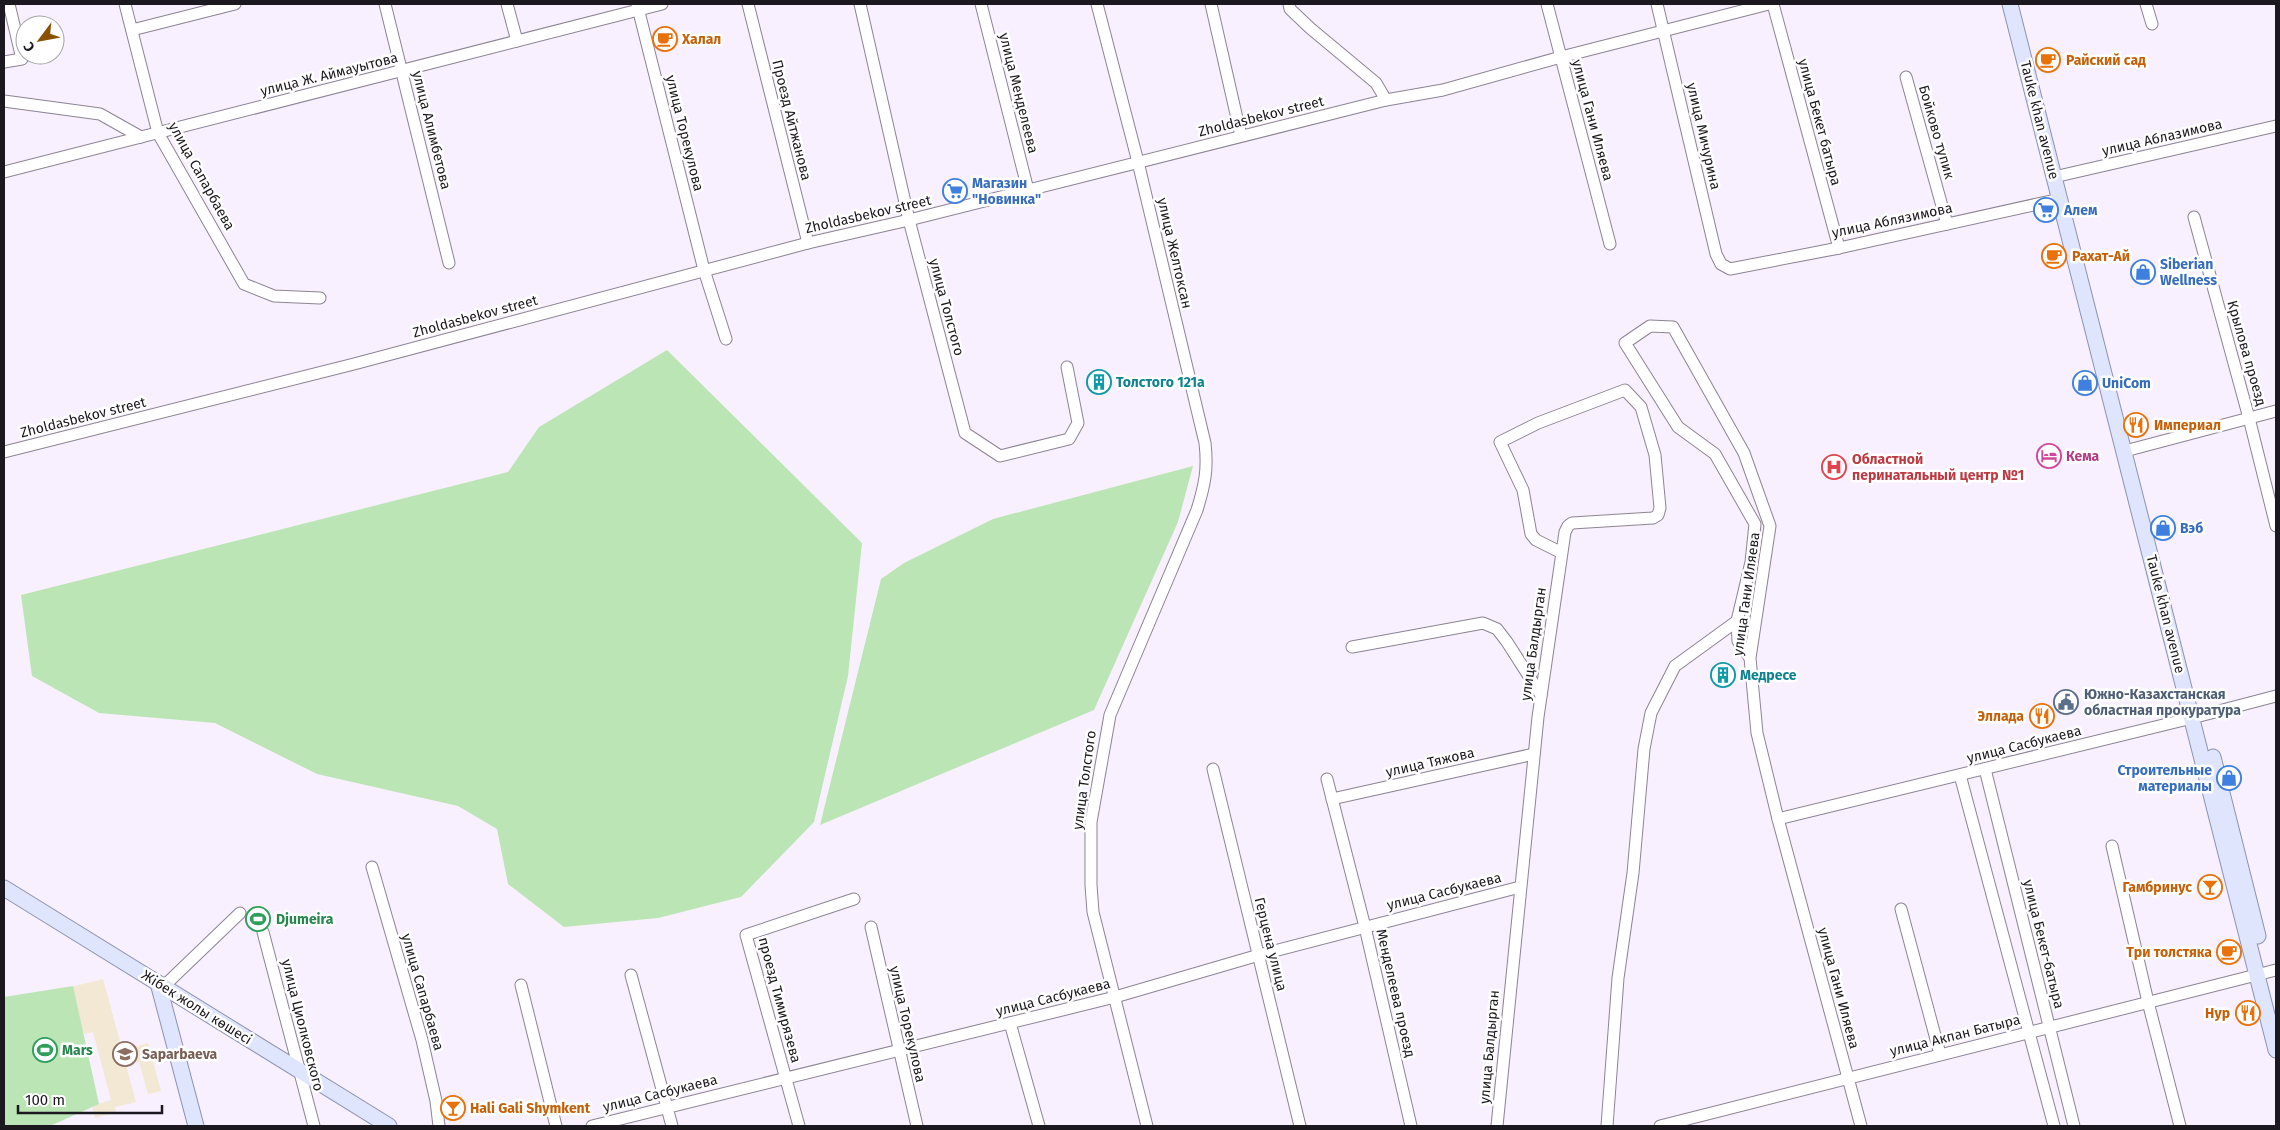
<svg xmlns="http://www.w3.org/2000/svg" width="2280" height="1130" font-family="'Fira Sans',sans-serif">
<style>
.education{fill:#f3e8d3}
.green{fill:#bce5b6}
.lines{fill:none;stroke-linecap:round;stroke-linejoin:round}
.minor-casing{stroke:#8c8394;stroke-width:13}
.major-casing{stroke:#8c92ae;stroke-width:17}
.minor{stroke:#fff;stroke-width:11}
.major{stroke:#dfe5fd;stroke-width:15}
.labels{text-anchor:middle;stroke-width:5;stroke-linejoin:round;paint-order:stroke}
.food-label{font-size:14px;font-weight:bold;fill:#c56008;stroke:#fff;text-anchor:start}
.street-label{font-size:14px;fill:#1c181f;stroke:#fff}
.shop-label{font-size:14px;font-weight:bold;fill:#366cbe;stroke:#fff;text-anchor:start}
.culture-label{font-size:14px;font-weight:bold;fill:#0d838f;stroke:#fff;text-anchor:start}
.hotel-label{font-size:14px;font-weight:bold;fill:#b23c85;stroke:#fff;text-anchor:start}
.health-label{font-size:14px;font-weight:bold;fill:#be3a42;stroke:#fff;text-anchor:start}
.service-label{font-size:14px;font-weight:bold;fill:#4e5e75;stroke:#fff;text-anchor:start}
.leisure-label{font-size:14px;font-weight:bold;fill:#27864d;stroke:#fff;text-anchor:start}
.education-label{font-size:14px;font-weight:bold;fill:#785e54;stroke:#fff;text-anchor:start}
</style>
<rect width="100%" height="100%" fill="#f8f0fe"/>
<polygon class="education" points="103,979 121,1045 134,1047 148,1043 161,1091 148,1094 139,1062 126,1065 136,1102 115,1107 116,1112 95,1118 92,1106 111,1100 93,1032 84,1034 71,987"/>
<g class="green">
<polygon points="667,350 862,543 848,676 814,822 741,897 658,918 564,927 508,884 497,829 458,806 317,774 215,723 99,713 32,676 21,595 508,472 539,427"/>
<polygon points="1193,466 1178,522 1094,710 820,825 881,579 904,563 993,519"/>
<polygon points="73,986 99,1104 50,1126 4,1126 4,997"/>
</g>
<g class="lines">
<defs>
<g id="minor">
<polyline points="125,4 158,133 244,284 274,296 320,298"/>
<polyline points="385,4 449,263"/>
<polyline points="507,4 517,41"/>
<polyline points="637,4 704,270 726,339"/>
<polyline points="748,4 808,243"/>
<polyline points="860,4 909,220 965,433 1000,456 1069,439 1078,423 1067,367"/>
<polyline points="981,4 1028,190"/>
<path d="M1097 4 1138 162 1205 443C1208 469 1205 484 1197 510L1110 715 1091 822V885L1093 912 1147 1126"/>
<polyline points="1211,4 1241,136"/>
<polyline points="1289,4 1290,9 1310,28 1376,83 1386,100"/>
<polyline points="1547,4 1610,244"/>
<polyline points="1657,4 1716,254 1721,264 1730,269 1839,248 2060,199"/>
<polyline points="1773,4 1839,248"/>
<polyline points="2146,4 2152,24"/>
<polyline points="132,30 235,4"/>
<polyline points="4,62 22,59 9,4"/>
<polyline points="1906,77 1947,224"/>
<polyline points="4,101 100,114 141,137"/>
<polyline points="4,172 662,4"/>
<polyline points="2054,177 2276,126"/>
<polyline points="2194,217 2249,418 2276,526"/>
<polyline points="2125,451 2276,411"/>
<polyline points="4,452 354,364 808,243 909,220 1386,100 1443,90 1561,57 1769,4"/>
<polyline points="1352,647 1483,623 1497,629 1507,642 1541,695"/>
<polyline points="1750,658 1738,641 1737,621 1751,562 1755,524 1715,454 1678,427 1625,343 1650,326 1673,327 1744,453 1770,526 1750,658 1757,733 1778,819 1861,1126"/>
<polyline points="1213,769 1300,1126"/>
<polyline points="1985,769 2074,1126"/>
<polyline points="1960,775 2054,1126"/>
<polyline points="1327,779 1365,927 1411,1126"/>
<polyline points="1332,799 1534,754"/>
<polyline points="1778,819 2192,718 2276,696"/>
<polyline points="2112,846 2148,1002 2180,1126"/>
<polyline points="372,867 422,1040 436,1101 439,1126"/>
<polyline points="1901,909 1940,1054"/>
<polyline points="871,927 917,1126"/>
<polyline points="263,932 314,1126"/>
<polyline points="631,975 672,1126"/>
<polyline points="521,985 556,1126"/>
<polyline points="163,987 240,913"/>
<polyline points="1010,1023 1039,1126"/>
<polyline points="592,1126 1115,997 1259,955 1520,887"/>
<polyline points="799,1126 746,935 854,899"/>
<polyline points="1497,1126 1538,717 1565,532 1568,526 1572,523 1653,518 1658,515 1660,508 1655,455 1641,407 1625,390 1538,423 1500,442 1523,490 1531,534 1536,540 1562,553"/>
<polyline points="1607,1126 1618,978 1633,873 1644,749 1651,713 1675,666 1737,621"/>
<polyline points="1660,1126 2276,970"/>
</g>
<g id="major">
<polyline points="2010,4 2276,1050"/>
<polyline points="2213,757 2258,936"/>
<polyline points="4,888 389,1126"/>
<polyline points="158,983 196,1126"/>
</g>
</defs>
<use href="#minor" class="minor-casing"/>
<use href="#major" class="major-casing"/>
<use href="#minor" class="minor"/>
<use href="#major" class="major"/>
</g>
<defs>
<symbol id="cafe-ring" viewBox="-11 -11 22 22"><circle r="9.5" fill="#fff" stroke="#e8710a" stroke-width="1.5"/><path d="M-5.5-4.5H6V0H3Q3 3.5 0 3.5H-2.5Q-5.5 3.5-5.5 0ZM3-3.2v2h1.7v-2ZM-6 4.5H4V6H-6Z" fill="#e8710a"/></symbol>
<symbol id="supermarket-ring" viewBox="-11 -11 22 22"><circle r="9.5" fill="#fff" stroke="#3f7fe0" stroke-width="1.5"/><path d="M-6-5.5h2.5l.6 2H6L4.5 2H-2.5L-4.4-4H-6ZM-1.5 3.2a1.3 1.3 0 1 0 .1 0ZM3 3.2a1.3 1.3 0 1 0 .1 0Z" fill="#3f7fe0"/></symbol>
<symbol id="shop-ring" viewBox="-11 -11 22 22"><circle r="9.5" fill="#fff" stroke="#3f7fe0" stroke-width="1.5"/><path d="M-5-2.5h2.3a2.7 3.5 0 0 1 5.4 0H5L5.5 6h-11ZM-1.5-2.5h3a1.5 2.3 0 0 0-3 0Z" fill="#3f7fe0"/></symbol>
<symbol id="building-ring" viewBox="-11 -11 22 22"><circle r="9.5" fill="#fff" stroke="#0f9aa8" stroke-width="1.5"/><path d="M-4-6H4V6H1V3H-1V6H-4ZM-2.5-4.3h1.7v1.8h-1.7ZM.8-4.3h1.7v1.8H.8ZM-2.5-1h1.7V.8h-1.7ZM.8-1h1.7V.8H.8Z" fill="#0f9aa8"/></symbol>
<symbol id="restaurant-ring" viewBox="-11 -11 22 22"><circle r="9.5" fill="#fff" stroke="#e8710a" stroke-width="1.5"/><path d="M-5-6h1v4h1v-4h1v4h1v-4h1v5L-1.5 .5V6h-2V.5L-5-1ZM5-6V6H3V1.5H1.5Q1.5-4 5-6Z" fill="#e8710a"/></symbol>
<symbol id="hotel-ring" viewBox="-11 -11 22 22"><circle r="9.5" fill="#fff" stroke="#d1479c" stroke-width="1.5"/><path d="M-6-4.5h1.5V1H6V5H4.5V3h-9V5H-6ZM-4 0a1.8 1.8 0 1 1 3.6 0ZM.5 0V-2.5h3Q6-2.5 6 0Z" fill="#d1479c"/></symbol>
<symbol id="hospital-ring" viewBox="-11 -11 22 22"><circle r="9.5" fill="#fff" stroke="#e0444e" stroke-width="1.5"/><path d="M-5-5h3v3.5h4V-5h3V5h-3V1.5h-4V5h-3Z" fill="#e0444e"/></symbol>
<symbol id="civic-ring" viewBox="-11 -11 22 22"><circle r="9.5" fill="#fff" stroke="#5c6f8a" stroke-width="1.5"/><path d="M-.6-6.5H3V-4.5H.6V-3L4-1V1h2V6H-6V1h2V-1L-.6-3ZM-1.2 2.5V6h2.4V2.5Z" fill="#5c6f8a"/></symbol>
<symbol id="bar-ring" viewBox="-11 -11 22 22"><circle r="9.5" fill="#fff" stroke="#e8710a" stroke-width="1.5"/><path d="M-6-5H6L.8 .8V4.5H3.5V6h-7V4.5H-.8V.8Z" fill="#e8710a"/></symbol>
<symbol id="stadium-ring" viewBox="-11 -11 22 22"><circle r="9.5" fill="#fff" stroke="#2e9e5b" stroke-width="1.5"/><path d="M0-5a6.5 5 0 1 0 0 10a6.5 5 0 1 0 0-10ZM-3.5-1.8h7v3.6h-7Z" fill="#2e9e5b"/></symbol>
<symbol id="university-ring" viewBox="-11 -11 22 22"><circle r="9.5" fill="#fff" stroke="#8d6e63" stroke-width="1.5"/><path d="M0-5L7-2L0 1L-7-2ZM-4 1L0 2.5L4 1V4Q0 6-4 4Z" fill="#8d6e63"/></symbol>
</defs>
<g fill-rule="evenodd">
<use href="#cafe-ring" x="651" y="25" width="28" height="28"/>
<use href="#cafe-ring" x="2034" y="46" width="28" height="28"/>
<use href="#supermarket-ring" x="941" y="177" width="28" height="28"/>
<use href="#supermarket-ring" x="2032" y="196" width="28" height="28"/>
<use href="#cafe-ring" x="2040" y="242" width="28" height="28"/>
<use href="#shop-ring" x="2129" y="258" width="28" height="28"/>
<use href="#building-ring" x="1085" y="368" width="28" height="28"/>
<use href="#shop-ring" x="2071" y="369" width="28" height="28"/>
<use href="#restaurant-ring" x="2122" y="411" width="28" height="28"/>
<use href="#hotel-ring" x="2035" y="442" width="28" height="28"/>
<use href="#hospital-ring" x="1820" y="453" width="28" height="28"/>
<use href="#shop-ring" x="2149" y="514" width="28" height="28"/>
<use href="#building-ring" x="1709" y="661" width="28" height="28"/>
<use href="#civic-ring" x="2052" y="688" width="28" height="28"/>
<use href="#restaurant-ring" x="2028" y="702" width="28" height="28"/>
<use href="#shop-ring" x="2215" y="764" width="28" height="28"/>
<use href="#bar-ring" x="2196" y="873" width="28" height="28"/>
<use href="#stadium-ring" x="244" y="905" width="28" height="28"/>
<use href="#cafe-ring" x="2215" y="938" width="28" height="28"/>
<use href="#restaurant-ring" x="2234" y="999" width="28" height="28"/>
<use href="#stadium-ring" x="31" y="1036" width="28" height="28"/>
<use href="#university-ring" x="111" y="1040" width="28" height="28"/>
<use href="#bar-ring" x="439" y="1094" width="28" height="28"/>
</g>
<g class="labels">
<g class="food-label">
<text x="682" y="44">Халал</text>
<text x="2066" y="65">Райский сад</text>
<text x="2072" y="261">Рахат-Ай</text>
<text x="2154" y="430">Империал</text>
<text x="2024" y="721" text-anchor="end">Эллада</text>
<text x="2192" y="892" text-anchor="end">Гамбринус</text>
<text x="2212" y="957" text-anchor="end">Три толстяка</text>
<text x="2230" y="1018" text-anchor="end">Нур</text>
<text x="470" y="1113">Hali Gali Shymkent</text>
</g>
<g class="street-label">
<text transform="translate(329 74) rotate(-14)" y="5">улица Ж. Аймауытова</text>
<text transform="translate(1019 93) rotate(76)" y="5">улица Менделеева</text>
<text transform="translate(1261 116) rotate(-14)" y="5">Zholdasbekov street</text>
<text transform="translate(792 120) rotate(76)" y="5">Проезд Айтжанова</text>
<text transform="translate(1593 120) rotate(75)" y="5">улица Гани Иляева</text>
<text transform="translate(2040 120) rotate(76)" y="5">Tauke khan avenue</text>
<text transform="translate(1820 122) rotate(75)" y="5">улица Бекет батыра</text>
<text transform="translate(432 130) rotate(76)" y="5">улица Алимбетова</text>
<text transform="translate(1937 132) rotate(74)" y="5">Бойково тупик</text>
<text transform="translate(685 133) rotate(76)" y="5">улица Торекулова</text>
<text transform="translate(1704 136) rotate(77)" y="5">улица Мичурина</text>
<text transform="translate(2162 137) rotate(-13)" y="5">улица Аблазимова</text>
<text transform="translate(202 176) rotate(61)" y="5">улица Сапарбаева</text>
<text transform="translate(868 214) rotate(-13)" y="5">Zholdasbekov street</text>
<text transform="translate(1892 220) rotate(-12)" y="5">улица Аблязимова</text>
<text transform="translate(1175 253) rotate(77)" y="5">улица Желтоксан</text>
<text transform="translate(947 307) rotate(75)" y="5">улица Толстого</text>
<text transform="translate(475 316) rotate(-15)" y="5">Zholdasbekov street</text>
<text transform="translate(2247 353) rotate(74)" y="5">Крылова проезд</text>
<text transform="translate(83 417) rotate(-14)" y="5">Zholdasbekov street</text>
<text transform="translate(1746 594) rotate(-82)" y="5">улица Гани Иляева</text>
<text transform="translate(2166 614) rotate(76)" y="5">Tauke khan avenue</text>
<text transform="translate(1533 644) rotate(-82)" y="5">улица Балдырган</text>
<text transform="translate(2024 744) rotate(-14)" y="5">улица Сасбукаева</text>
<text transform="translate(1430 762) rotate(-13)" y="5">улица Тяжова</text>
<text transform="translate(1084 780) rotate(-82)" y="5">улица Толстого</text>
<text transform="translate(1444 891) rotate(-14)" y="5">улица Сасбукаева</text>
<text transform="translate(1271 944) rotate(76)" y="5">Герцена улица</text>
<text transform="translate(2044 944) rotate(76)" y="5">улица Бекет-батыра</text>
<text transform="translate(1839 988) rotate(75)" y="5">улица Гани Иляева</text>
<text transform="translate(423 992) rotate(74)" y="5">улица Сапарбаева</text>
<text transform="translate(1396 993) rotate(77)" y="5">Менделеева проезд</text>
<text transform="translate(1053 997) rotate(-14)" y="5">улица Сасбукаева</text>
<text transform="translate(780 1000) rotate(75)" y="5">проезд Тимирязева</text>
<text transform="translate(197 1007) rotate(32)" y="5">Жібек жолы көшесі</text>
<text transform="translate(908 1024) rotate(77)" y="5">улица Торекулова</text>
<text transform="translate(303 1025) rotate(76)" y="5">улица Циолковского</text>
<text transform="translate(1955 1035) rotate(-14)" y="5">улица Акпан Батыра</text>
<text transform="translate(1489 1047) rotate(-85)" y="5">улица Балдырган</text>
<text transform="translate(660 1093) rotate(-14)" y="5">улица Сасбукаева</text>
</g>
<g class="shop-label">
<text x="972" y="188">Магазин<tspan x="972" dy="16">"Новинка"</tspan></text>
<text x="2064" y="215">Алем</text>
<text x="2160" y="269">Siberian<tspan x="2160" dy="16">Wellness</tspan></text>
<text x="2102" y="388">UniCom</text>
<text x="2180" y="533">Вэб</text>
<text x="2212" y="775" text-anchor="end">Строительные<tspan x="2212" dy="16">материалы</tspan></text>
</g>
<g class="culture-label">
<text x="1116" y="387">Толстого 121а</text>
<text x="1740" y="680">Медресе</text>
</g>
<g class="hotel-label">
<text x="2066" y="461">Кема</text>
</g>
<g class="health-label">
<text x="1852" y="464">Областной<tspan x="1852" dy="16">перинатальный центр №1</tspan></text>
</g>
<g class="service-label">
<text x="2084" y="699">Южно-Казахстанская<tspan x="2084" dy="16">областная прокуратура</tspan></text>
</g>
<g class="leisure-label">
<text x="276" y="924">Djumeira</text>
<text x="62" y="1055">Mars</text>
</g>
<g class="education-label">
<text x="142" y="1059">Saparbaeva</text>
</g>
</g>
<rect width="2280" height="1130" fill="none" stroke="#1c181f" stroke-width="10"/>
<g transform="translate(40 40) rotate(238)"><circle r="24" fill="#ffffff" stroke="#a4a3a5"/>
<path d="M0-4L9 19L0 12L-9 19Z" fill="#895104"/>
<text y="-8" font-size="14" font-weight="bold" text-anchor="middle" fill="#1c181f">С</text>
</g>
<path d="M18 1105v8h144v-8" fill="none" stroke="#1c181f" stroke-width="2.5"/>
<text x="25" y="1105" font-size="15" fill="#1c181f" stroke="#ffffff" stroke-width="4" paint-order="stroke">100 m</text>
</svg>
